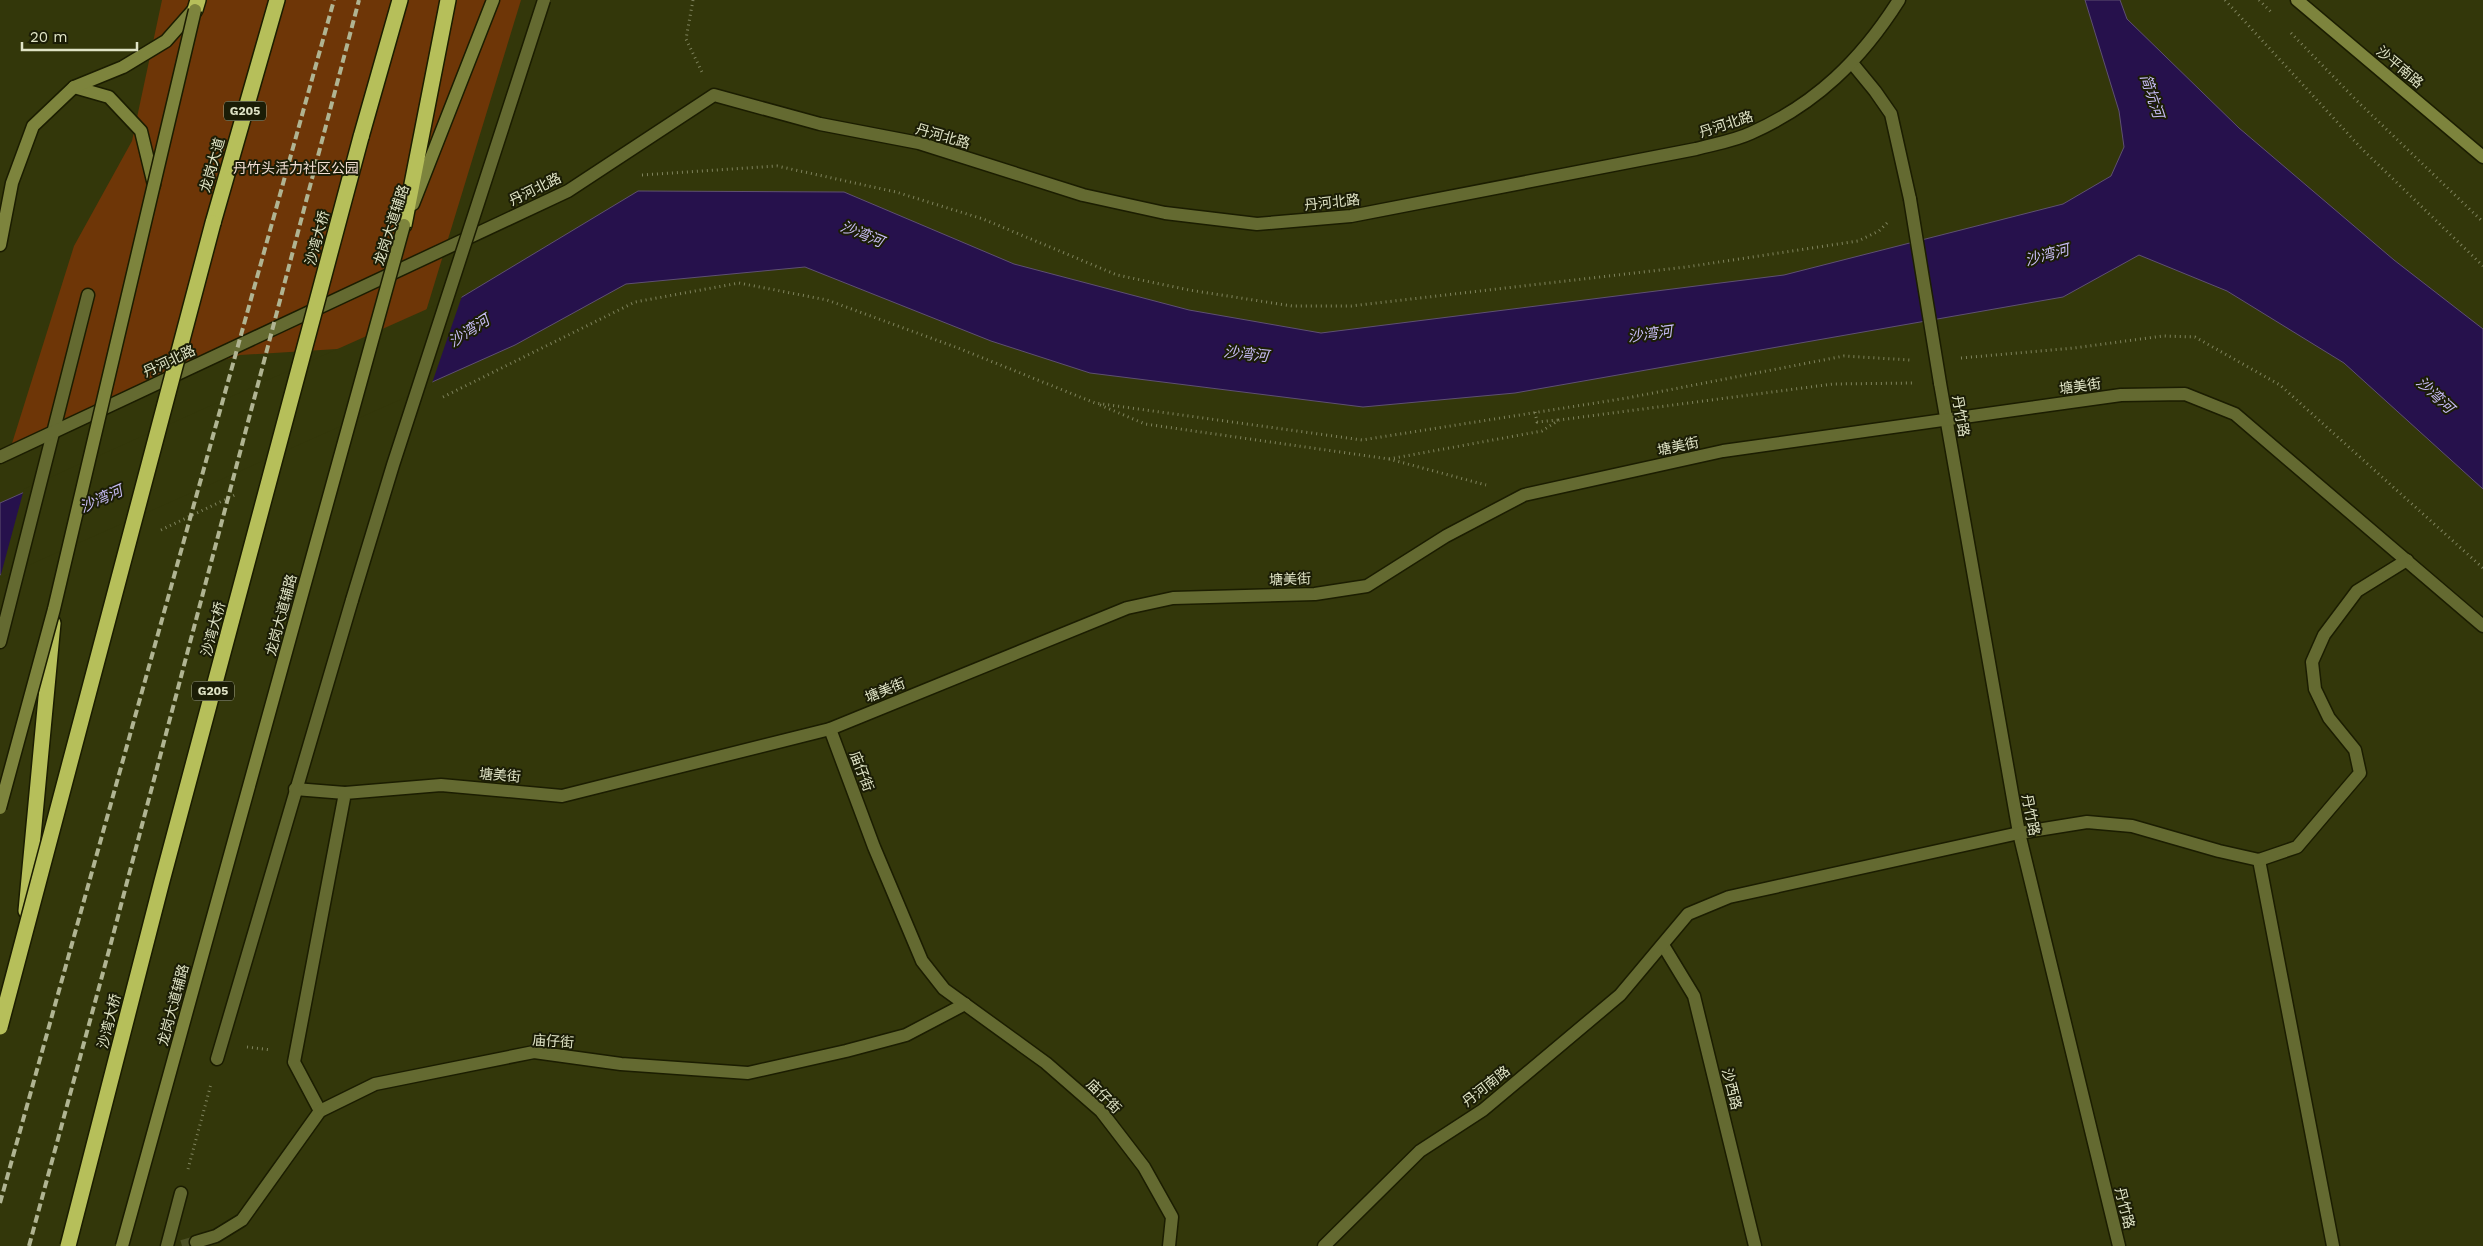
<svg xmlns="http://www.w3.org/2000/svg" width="2483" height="1246" font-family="'Work Sans','Noto Sans SC',sans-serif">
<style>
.green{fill:#6e3607}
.water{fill:#26114c;stroke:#5e5071}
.pier{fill:#33370a}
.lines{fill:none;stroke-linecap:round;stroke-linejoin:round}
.street-tunnel{stroke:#4d5126;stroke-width:12;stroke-dasharray:12 6;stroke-linecap:butt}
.lane-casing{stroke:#1b1d01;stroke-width:15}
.street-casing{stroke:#1b1d01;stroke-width:15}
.secondary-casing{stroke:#1b1d01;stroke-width:15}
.highway-casing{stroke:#1b1d01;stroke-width:18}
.path{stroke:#7f835d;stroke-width:3;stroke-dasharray:1 4;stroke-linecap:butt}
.lane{stroke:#646a31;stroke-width:12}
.street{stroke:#646a31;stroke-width:12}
.secondary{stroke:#7d843d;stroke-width:12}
.highway{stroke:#b6bf5a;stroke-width:15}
.rail{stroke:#b0b492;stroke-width:4;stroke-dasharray:8 4;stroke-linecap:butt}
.lane-bridge-casing{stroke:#1b1d01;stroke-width:15;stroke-linecap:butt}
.street-bridge-casing{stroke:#1b1d01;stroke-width:15;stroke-linecap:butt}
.secondary-bridge-casing{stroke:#1b1d01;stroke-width:15;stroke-linecap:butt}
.highway-bridge-casing{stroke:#1b1d01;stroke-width:18;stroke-linecap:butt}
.lane-bridge{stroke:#646a31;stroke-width:12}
.street-bridge{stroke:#646a31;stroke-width:12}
.secondary-bridge{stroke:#7d843d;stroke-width:12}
.highway-bridge{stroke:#b6bf5a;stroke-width:15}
.labels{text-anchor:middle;stroke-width:4;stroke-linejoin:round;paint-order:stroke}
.shield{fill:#1b1d06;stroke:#a5a88c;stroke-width:1}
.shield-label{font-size:12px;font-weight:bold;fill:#e0e4c6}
.street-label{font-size:14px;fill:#e0e4c6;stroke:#1b1d06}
.park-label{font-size:14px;fill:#f3dfd4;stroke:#1b1d06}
.water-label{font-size:15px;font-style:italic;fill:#c7bcf4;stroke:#1b1d06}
</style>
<rect width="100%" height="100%" fill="#33370a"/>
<polygon class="green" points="162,0 521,0 416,344 240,355 134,389 9,453 74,246 132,141"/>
<polygon class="water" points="2085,0 2120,0 2127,19 2239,128 2394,260 2483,329 2483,489 2344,363 2227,291 2139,255 2063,297 1515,393 1363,407 1090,373 991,341 805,267 626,284 515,345 0,575 0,503 462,297 638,191 844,192 1014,264 1189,310 1321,333 1784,275 2063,204 2111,176 2124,147 2119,111"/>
<polygon class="pier" points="463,293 431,386 0,578 24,489"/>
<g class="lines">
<polyline class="street-tunnel" points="182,1246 196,1242"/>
<defs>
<g id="lane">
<polyline points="0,642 88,295"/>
<polyline points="295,789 345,793"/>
<polyline points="217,1059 352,600"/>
<polyline points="167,1246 181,1193"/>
</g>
<g id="street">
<polyline points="1852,63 1875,91 1891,114 1910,199"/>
<polyline points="1940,383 2019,833 2119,1246"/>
<path d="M0 457 568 191 714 95 820 124 919 143 1083 195 1165 213 1257 224 1351 216 1696 149C1714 144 1734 141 1751 133 1816 104 1861 60 1899 0"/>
<polyline points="830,729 874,847 922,961 944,989 1046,1063 1101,1111 1144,1167 1172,1217 1169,1246"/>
<polyline points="2259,860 2333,1246"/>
<polyline points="1663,945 1694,996 1755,1246"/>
<polyline points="320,1111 294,1062 345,793 441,785 562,796 830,729 1127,608 1173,598 1315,594 1367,586 1446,536 1524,495 1723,451 2121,395 2185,394 2235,414 2483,626"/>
<polyline points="196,1242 216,1236 242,1220 320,1111 375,1084 534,1052 621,1064 748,1073 846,1051 906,1035 965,1004"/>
<polyline points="1324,1246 1420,1151 1483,1110 1620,995 1688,914 1729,897 2019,833 2087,822 2132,826 2219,851 2259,860 2297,847 2360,773 2355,750 2329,718 2315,689 2312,662 2324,635 2357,591 2407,560"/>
</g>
<g id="secondary">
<polyline points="2297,0 2483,157"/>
<polyline points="74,87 109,97 141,131 154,185"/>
<polyline points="413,204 493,0"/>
<polyline points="0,245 12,183 33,126 74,87 123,67 166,41 196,7"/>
</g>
<g id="highway">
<polyline points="195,10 198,0"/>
<polyline points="361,137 400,0"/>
<polyline points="213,223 277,0"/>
<polyline points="404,225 448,0"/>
<polyline points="26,911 53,623"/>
</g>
</defs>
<use href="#lane" class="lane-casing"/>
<use href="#street" class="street-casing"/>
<use href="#secondary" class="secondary-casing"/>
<use href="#highway" class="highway-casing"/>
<g class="path">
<polyline points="693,0 686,39 702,72"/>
<polyline points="2225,0 2361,148 2483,266"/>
<polyline points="2259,0 2273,14"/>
<polyline points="2291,33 2356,100 2483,222"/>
<polyline points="642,175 777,166 896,192 983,219 1117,275 1189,290 1292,306 1351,306 1686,267 1858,241 1879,231 1887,223"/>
<polyline points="1961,358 2074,348 2163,336 2195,337 2280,385 2483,568"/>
<polyline points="443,397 635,302 739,283 827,300 958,348 1095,403 1362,440 1627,398 1844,356 1910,360"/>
<polyline points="1100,405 1145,424 1389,459 1486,485"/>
<polyline points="1535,412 1537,422 1558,420"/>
<polyline points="1389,459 1542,431 1559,420 1833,384 1913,383"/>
<polyline points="161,530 237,494"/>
<polyline points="247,1047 271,1050"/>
<polyline points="188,1169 211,1084"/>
</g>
<use href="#lane" class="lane"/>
<use href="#street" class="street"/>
<use href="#secondary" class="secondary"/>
<use href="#highway" class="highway"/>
<g class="rail">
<polyline points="0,1203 334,0"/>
<polyline points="29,1246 111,943 359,0"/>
</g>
<defs>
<polyline id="lane-bridge" points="352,600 393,465 544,0"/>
<polyline id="street-bridge" points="1910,199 1940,383"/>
<g id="secondary-bridge">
<polyline points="0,808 54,609 195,10"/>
<polyline points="122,1246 404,225"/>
</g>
<g id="highway-bridge">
<polyline points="0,1027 213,223"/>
<polyline points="68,1246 162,881 361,137"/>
</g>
</defs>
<use href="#lane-bridge" class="lane-bridge-casing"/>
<use href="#street-bridge" class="street-bridge-casing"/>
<use href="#secondary-bridge" class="secondary-bridge-casing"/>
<use href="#highway-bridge" class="highway-bridge-casing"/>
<use href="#lane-bridge" class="lane-bridge"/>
<use href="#street-bridge" class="street-bridge"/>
<use href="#secondary-bridge" class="secondary-bridge"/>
<use href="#highway-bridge" class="highway-bridge"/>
</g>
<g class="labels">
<g class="shield">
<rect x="224" y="101.5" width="42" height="19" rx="4"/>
<rect x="192" y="681.5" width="42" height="19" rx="4"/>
</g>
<g class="shield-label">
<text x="245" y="115">G205</text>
<text x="213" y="695">G205</text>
</g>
<g class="street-label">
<text transform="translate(2400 67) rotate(40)" y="5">沙平南路</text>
<text transform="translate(1726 124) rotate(-18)" y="5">丹河北路</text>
<text transform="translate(943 136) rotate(16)" y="5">丹河北路</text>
<text transform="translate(212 165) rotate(-74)" y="5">龙岗大道</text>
<text transform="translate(535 189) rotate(-26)" y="5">丹河北路</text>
<text transform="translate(1332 202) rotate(-6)" y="5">丹河北路</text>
<text transform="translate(391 225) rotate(-72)" y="5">龙岗大道辅路</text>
<text transform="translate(317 238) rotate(-75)" y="5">沙湾大桥</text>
<text transform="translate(169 361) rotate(-25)" y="5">丹河北路</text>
<text transform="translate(2080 386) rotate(-8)" y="5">塘美街</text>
<text transform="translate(1961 416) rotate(80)" y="5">丹竹路</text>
<text transform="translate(1678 446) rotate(-12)" y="5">塘美街</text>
<text transform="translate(1290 579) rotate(-2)" y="5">塘美街</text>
<text transform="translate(281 615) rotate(-75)" y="5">龙岗大道辅路</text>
<text transform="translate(213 629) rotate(-75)" y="5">沙湾大桥</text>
<text transform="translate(885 690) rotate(-22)" y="5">塘美街</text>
<text transform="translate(862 771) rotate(69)" y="5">庙仔街</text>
<text transform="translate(500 775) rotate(5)" y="5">塘美街</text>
<text transform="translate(2031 815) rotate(79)" y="5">丹竹路</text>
<text transform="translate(173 1005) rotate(-75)" y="5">龙岗大道辅路</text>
<text transform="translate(109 1021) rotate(-76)" y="5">沙湾大桥</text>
<text transform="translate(553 1041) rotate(4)" y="5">庙仔街</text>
<text transform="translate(1486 1086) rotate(-38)" y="5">丹河南路</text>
<text transform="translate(1732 1089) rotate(76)" y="5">沙西路</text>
<text transform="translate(1104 1096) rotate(45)" y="5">庙仔街</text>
<text transform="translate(2125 1208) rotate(76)" y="5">丹竹路</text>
</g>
<g class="park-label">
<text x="296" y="173">丹竹头活力社区公园</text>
</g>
<g class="water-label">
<text transform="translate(2152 96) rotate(72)" y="5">简坑河</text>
<text transform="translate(862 234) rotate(22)" y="5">沙湾河</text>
<text transform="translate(2047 255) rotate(-15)" y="5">沙湾河</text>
<text transform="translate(469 331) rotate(-33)" y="5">沙湾河</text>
<text transform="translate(1650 334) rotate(-7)" y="5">沙湾河</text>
<text transform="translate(1246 354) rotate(6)" y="5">沙湾河</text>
<text transform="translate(2435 395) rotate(43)" y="5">沙湾河</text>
<text transform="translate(101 499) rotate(-24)" y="5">沙湾河</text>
</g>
</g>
<path d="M22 42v8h115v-8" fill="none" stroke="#e0e4c6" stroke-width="2.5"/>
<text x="30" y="42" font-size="15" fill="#e0e4c6" stroke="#1b1d06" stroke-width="4" paint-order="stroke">20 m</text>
</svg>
